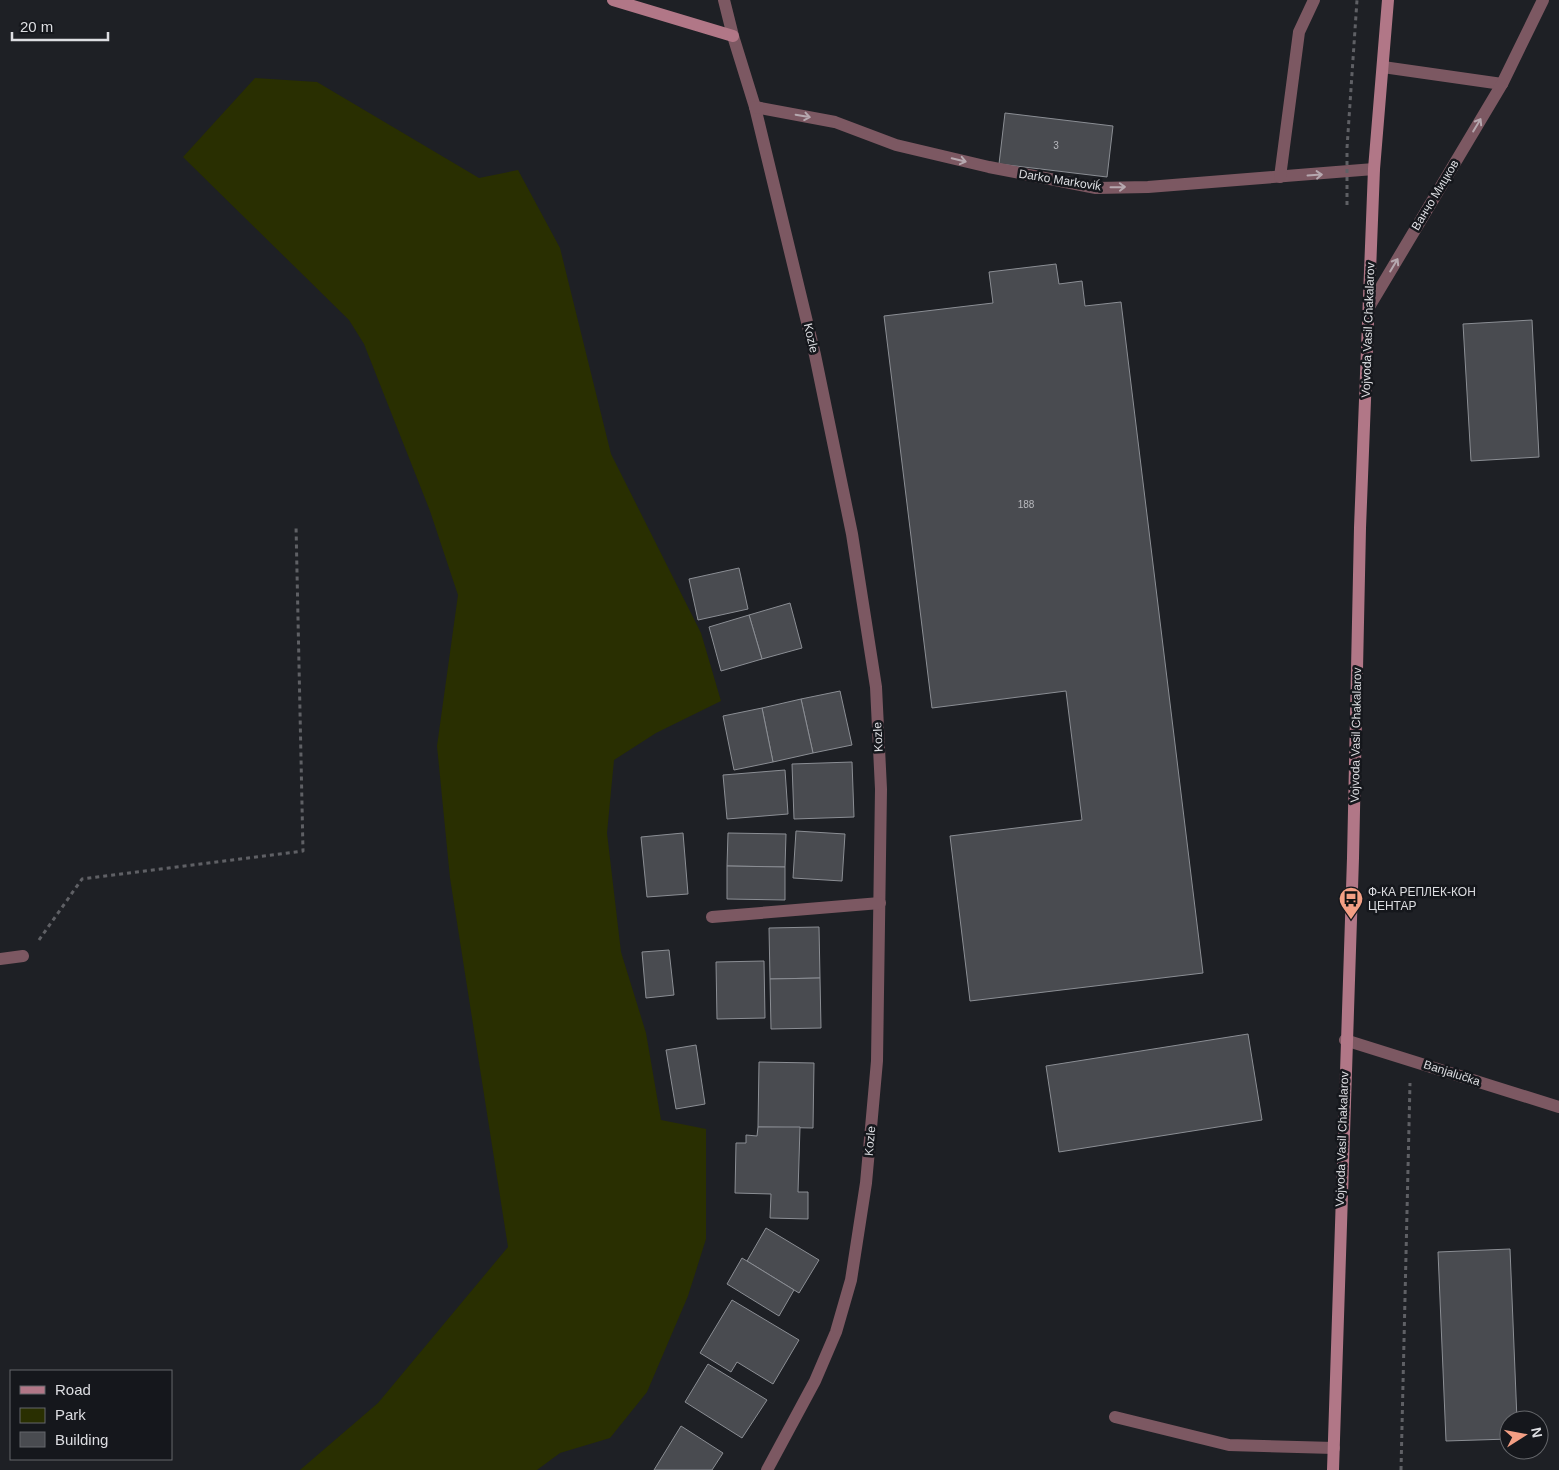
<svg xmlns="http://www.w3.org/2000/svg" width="1559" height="1470" font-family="Helvetica,sans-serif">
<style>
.green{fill:#292f01}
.building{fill:#494b50;stroke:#8b8e94}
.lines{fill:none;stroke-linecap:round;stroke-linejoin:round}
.path{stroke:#5f6065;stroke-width:3;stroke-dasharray:4 4;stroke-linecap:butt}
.lane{stroke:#7c5862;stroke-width:12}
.street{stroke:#7c5862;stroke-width:12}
.secondary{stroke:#b17787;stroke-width:12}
.path-bridge{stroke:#5f6065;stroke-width:3;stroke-dasharray:4 4;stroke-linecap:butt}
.oneway{stroke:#b6a8af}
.labels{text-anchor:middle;stroke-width:5;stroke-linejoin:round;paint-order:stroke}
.number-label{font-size:10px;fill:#b8b9be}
.street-label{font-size:12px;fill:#dddee2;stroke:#15171c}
.poi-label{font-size:12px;fill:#dddee2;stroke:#15171c;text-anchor:start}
</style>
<rect width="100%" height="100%" fill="#1e2025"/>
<polygon class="green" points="255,78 317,82 479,178 518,170 560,248 611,454 701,633 721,701 656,733 614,760 607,833 621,952 646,1033 661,1120 706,1129 706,1239 688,1296 647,1392 610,1438 560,1453 537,1470 300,1470 378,1403 508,1247 450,878 437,746 458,595 430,511 364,344 349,320 183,157"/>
<g class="building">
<polygon points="1005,113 1113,126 1107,177 999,164"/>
<polygon points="1056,264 1059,284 1082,281 1085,306 1121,302 1203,973 970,1001 950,836 1082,820 1066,691 932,708 884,316 993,303 989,272"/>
<polygon points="1532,320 1539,457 1471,461 1463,324"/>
<polygon points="739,568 748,609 698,620 689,579"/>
<polygon points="790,603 802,648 762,659 749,615"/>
<polygon points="749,615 762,659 721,671 709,627"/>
<polygon points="840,691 852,745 813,753 801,699"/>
<polygon points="801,699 813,753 773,762 762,708"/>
<polygon points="762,708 773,762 734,770 723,716"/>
<polygon points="852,762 854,817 794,819 792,764"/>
<polygon points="785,770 788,814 727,819 723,775"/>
<polygon points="796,831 845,834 842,881 793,878"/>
<polygon points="683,833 688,894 647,897 641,837"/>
<polygon points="728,833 786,834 785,867 727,866"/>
<polygon points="727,866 785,867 785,900 727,899"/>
<polygon points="819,927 820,978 770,979 769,928"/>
<polygon points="669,950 674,995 646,998 642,952"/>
<polygon points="764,961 765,1018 717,1019 716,962"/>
<polygon points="820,978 821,1028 771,1029 770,979"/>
<polygon points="1248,1034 1262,1120 1059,1152 1046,1066"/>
<polygon points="696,1045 705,1104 676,1109 666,1050"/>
<polygon points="759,1062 814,1063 813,1128 758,1127"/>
<polygon points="758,1127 800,1127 798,1192 808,1192 808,1219 770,1218 771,1194 735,1193 736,1143 746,1143 746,1135 757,1136"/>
<polygon points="766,1228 819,1260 799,1293 747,1261"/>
<polygon points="1510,1249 1517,1420 1509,1420 1509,1439 1446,1441 1438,1252"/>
<polygon points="742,1258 794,1290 779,1316 727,1284"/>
<polygon points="732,1300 799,1340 773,1384 737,1362 731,1372 700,1353"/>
<polygon points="708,1364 767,1400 742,1438 685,1402"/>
<polygon points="681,1426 723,1453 712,1470 654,1470"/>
</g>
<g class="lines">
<g class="path">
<polyline points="1347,148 1357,0"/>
<polyline points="39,940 82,879 303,851 296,525"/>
<polyline points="1401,1470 1410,1083"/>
</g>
<polyline class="lane" points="1115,1417 1229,1445 1334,1448"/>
<g class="street">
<polyline points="724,0 733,36 755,107 815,355 852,534 876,687 881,789 877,1061 866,1183 851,1280 836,1332 815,1381 767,1470"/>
<polyline points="1383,67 1502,84"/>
<polyline points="755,107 835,122 896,145 989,167 1096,188 1148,187 1374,169"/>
<polyline points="1280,177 1299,32 1314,0"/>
<polyline points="1369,307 1502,84 1543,0"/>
<polyline points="712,917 880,903"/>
<polyline points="0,959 23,956"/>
<polyline points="1345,1040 1559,1107"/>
</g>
<g class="secondary">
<polyline points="613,0 733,36"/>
<polyline points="1333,1470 1353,858 1360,528 1374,169 1388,0"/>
</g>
<polyline class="path-bridge" points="1347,153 1347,209"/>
</g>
<defs><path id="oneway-shaft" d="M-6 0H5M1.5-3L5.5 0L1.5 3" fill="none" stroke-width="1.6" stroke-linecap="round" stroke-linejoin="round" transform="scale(1.25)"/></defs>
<g class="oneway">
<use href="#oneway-shaft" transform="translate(803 116) rotate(10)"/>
<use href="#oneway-shaft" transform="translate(1477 125) rotate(-59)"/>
<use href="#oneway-shaft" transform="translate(959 160) rotate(14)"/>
<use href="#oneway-shaft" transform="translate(1315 175) rotate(-4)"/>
<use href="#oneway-shaft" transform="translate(1118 187) rotate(-1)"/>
<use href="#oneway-shaft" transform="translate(1394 265) rotate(-59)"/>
</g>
<defs>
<symbol id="bus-pin" viewBox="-11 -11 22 30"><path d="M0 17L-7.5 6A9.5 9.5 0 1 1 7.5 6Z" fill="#f39f84" stroke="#15171c"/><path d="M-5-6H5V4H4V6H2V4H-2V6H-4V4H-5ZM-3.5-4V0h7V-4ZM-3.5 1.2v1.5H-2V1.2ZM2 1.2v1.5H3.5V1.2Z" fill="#111"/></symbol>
</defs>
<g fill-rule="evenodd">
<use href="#bus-pin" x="1337" y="885" width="28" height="38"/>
</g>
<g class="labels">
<g class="number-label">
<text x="1056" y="149">3</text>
<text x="1026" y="508">188</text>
</g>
<g class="street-label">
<text transform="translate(1060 180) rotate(9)" y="4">Darko Markoviḱ</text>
<text transform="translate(1435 195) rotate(-59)" y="4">Ванчо Мицков</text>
<text transform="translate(1368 330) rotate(-88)" y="4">Vojvoda Vasil Chakalarov</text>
<text transform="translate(811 338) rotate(77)" y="4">Kozle</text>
<text transform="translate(1356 735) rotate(-89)" y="4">Vojvoda Vasil Chakalarov</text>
<text transform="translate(878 737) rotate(-93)" y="4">Kozle</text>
<text transform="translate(1452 1073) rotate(18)" y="4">Banjalučka</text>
<text transform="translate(1342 1139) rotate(-88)" y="4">Vojvoda Vasil Chakalarov</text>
<text transform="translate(870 1141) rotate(-85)" y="4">Kozle</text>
</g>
<g class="poi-label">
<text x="1368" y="896">Ф-КА РЕПЛЕК-КОН<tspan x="1368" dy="14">ЦЕНТАР</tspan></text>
</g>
</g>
<rect x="10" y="1370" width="162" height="90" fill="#15171c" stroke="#65676b"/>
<rect x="20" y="1386" width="25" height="8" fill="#b17787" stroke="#65676b"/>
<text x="55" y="1395" font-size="15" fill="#dddee2">Road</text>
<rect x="20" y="1408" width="25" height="15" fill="#292f01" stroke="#65676b"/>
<text x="55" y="1420" font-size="15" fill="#dddee2">Park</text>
<rect x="20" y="1432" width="25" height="15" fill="#494b50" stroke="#65676b"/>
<text x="55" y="1445" font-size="15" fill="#dddee2">Building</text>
<g transform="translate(1524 1435) rotate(79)"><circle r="24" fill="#15171c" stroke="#65676b"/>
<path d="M0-4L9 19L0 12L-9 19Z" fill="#f39f84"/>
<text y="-8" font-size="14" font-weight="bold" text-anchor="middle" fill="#dddee2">N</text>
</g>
<path d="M12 32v8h96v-8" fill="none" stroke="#dddee2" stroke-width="2.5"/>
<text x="20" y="32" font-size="15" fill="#dddee2" stroke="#15171c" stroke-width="4" paint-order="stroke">20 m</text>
</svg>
